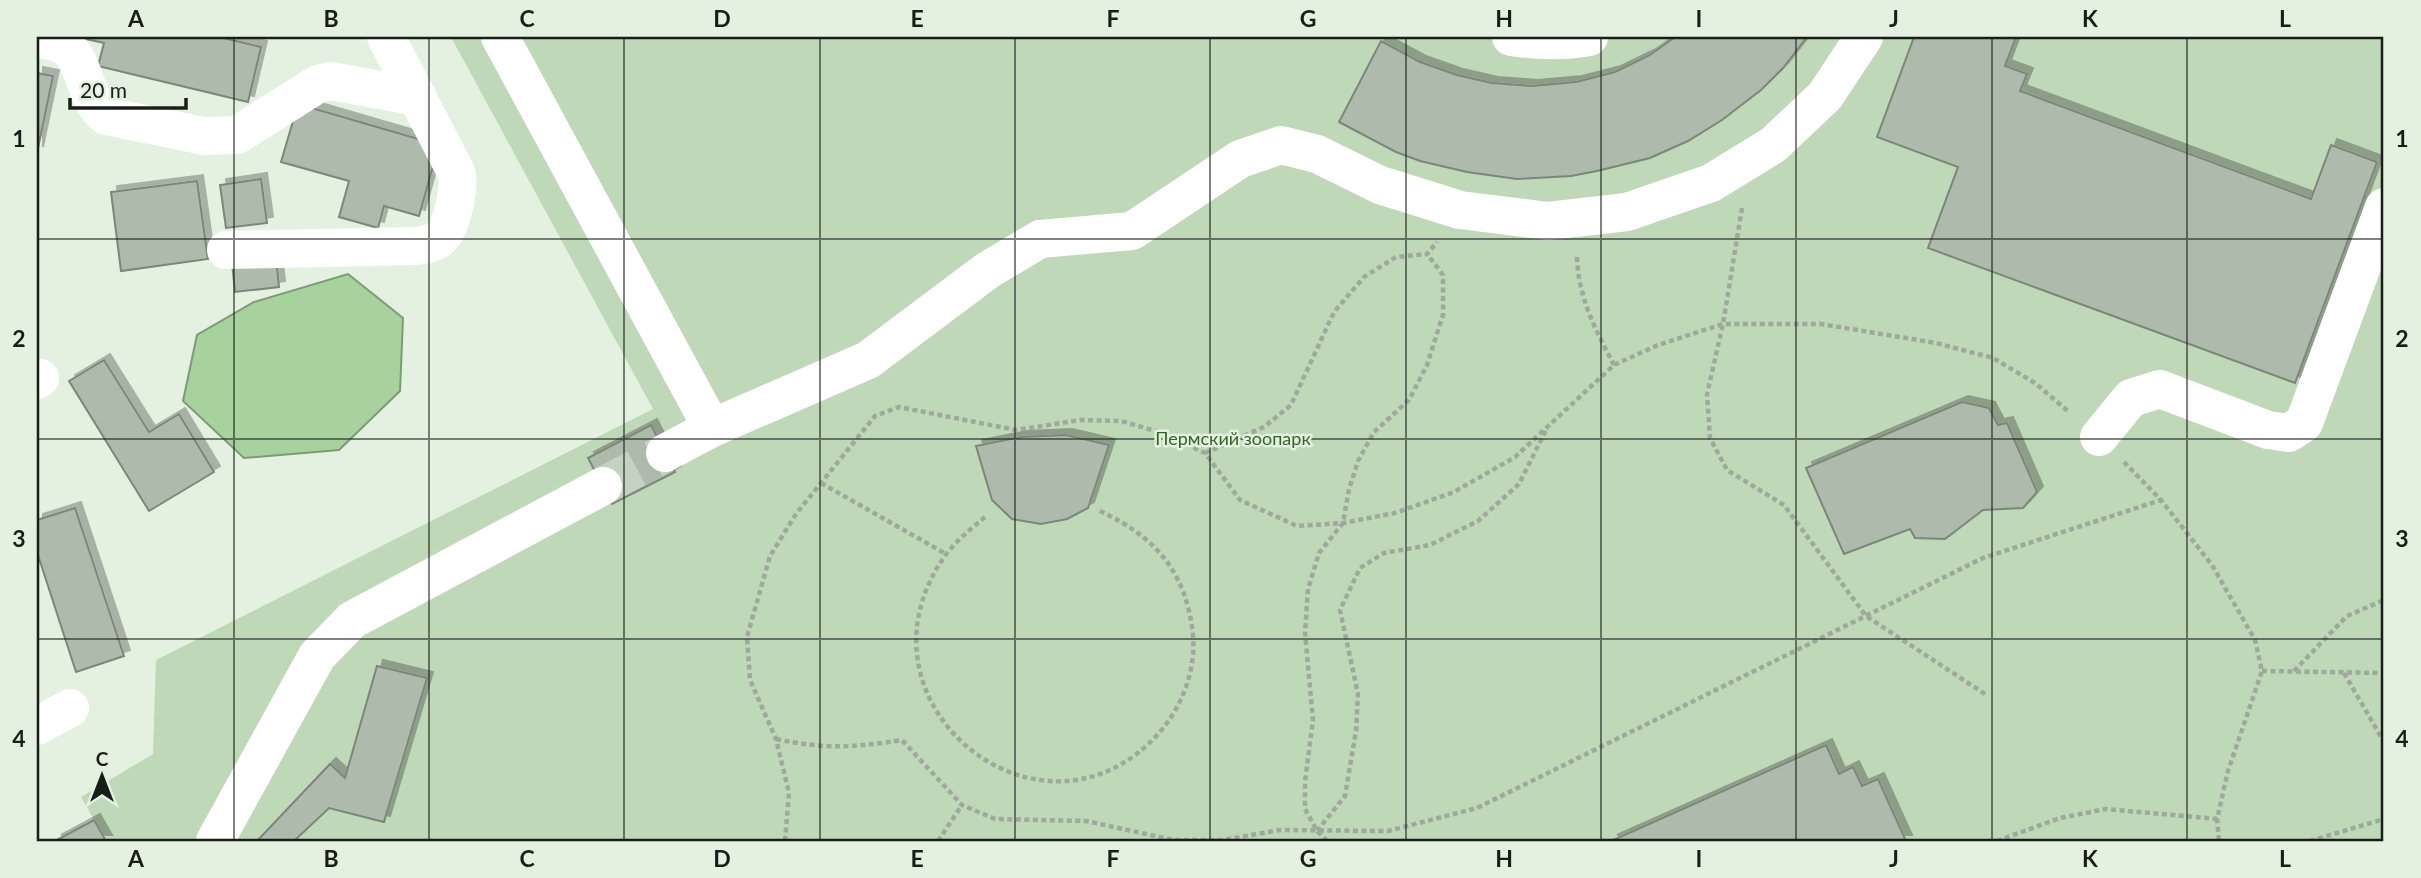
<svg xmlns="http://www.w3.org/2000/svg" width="2421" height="878" font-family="Lato,sans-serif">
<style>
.green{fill:#bfd8b8}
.water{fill:#a8d29d;stroke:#7d9c75;stroke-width:2}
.building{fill:#aebaab;stroke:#7c8779;stroke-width:2;filter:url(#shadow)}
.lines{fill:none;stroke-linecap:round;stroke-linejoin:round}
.minor-tunnel{stroke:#c5d1c3;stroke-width:38;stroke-dasharray:38 19;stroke-linecap:butt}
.path{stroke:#9ea89b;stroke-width:4.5;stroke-dasharray:5 3.5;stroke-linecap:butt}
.minor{stroke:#fff;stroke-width:38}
.grid{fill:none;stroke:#181d17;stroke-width:2;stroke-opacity:0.55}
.labels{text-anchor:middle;stroke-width:5;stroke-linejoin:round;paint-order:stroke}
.park-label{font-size:18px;fill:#326622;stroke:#e4f1e1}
.neatline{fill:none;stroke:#181d17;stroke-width:2.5}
.grid-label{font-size:23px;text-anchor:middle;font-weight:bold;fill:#181d17}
</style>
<defs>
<filter id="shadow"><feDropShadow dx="6" dy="-6" stdDeviation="0" flood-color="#0004"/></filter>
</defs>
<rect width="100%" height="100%" fill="#e4f1e1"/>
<polygon class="green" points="451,37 2384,37 2384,841 106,841 81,797 153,754 156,660 653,409"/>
<polygon class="water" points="348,274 403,318 400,391 339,450 244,458 183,401 197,335 254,302"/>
<g class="building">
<polygon points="87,37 219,37 261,47 248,102 98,66 104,43 86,39"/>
<polygon points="1675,37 1807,37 1783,68 1761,90 1722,120 1688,141 1650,158 1597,171 1571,176 1517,179 1467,172 1420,161 1396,152 1339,122 1381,41 1420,62 1457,75 1492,83 1532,86 1576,82 1615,72 1650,55"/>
<polygon points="1914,37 2016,37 2005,66 2027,74 2020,91 2311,199 2331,145 2377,162 2295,383 1928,248 1958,167 1877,137"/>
<polygon points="37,73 53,76 37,153"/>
<polygon points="298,104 439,145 419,216 384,206 378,228 339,217 349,181 281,162"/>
<polygon points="261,179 267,223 226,228 220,185"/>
<polygon points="197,181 208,259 121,271 111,192"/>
<polygon points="276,258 279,287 235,292 232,263"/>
<polygon points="104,360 149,432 179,414 214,472 149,511 69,381"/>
<polygon points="1962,402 1989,408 1998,425 2007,423 2037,492 2023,508 1983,510 1945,539 1915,538 1910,529 1844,554 1806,468"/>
<polygon points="651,425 675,472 612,504 588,458"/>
<polygon points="1066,435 1109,445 1088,508 1067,519 1041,524 1012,519 992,500 976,446 1021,437"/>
<polygon points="75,508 124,656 76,672 37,552 37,520"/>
<polygon points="377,666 427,678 384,822 329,808 294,841 257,841 330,764 345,778"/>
<polygon points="1826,745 1839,774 1853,767 1862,786 1878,779 1906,841 1611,841"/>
<polygon points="94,820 106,841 55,841"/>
</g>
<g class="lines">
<polyline class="minor-tunnel" points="603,486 665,453"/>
<g class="path">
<polyline points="1742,208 1723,324 1707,394 1710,438 1727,470 1784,505 1866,616 1985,694"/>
<path d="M1577 257C1578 297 1596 331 1614 365"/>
<polyline points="1205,453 1264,427 1291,405 1334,312 1364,277 1396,257 1427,254 1437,242"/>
<polyline points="2124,462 2161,500 2212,565 2255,640 2262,671 2228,771 2217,819 2219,841"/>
<polyline points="821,483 946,554"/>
<path d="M985 517C972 528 958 539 947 553 839 700 1041 865 1159 733 1182 707 1196 670 1193 636 1187 573 1156 537 1100 511"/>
<polyline points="2262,671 2384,673"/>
<polyline points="2294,671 2347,616 2384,600"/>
<polyline points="2344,673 2384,742"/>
<path d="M776 739C824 749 853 748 902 740L962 805 995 819 1086 821 1174 840H1223L1280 830 1388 831 1477 808 1983 558 2161 500"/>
<polyline points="1317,831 1345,796 1356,731 1358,694 1340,610 1360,568 1384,553 1430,545 1478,521 1519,484 1546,430"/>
<polyline points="785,841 789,793 776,739 750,680 747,637 770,556 796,514 875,416 899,407 1016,430 1081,420 1121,421 1166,434 1205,453 1240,500 1297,526 1343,523 1395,513 1454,492 1515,457 1614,365 1658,345 1723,324 1821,324 1936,343 1993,358 2035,383 2069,412"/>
<polyline points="938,841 962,805"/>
<polyline points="1327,841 1317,831 1305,809 1305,781 1313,720 1305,633 1308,589 1319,553 1343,523 1349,489 1358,461 1374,432 1409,400 1427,365 1443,315 1443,275 1427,254"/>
<polyline points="1997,841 2060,818 2106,809 2217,819"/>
<polyline points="2310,841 2384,819"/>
</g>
<g class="minor">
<polyline points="500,37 712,428"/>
<path d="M1511 37C1538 41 1562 42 1589 37"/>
<path d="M37 39C45 40 56 41 64 46 86 58 83 99 106 116L204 136 237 135 318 84 331 81 418 97"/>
<path d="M226 250 417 246C425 245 432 244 439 239 452 229 459 191 457 174L386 37"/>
<polyline points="37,380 40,378"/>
<polyline points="2099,437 2131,398 2160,389 2268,430 2289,433 2304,423 2384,207"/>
<polyline points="665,453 712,428 868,360 988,270 1040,239 1132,231 1240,159 1281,145 1317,154 1380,185 1460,210 1548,221 1627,212 1711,183 1773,145 1825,96 1864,37"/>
<polyline points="37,726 70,708"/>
<polyline points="215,841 317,656 352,620 603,486"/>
</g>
</g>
<path class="grid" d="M234 37V841M429 37V841M624 37V841M820 37V841M1015 37V841M1210 37V841M1406 37V841M1601 37V841M1796 37V841M1992 37V841M2187 37V841M37 239H2384M37 439H2384M37 639H2384"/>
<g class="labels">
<g class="park-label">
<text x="1233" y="445">Пермский зоопарк</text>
</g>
</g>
<rect width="2421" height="878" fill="none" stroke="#e4f1e1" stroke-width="77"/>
<g transform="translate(102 776)" stroke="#e4f1e1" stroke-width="5" paint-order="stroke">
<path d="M0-5L12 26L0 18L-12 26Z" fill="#181d17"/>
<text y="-10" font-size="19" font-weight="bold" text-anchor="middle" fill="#181d17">С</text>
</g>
<path d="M70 98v10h116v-10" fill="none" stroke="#181d17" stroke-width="3.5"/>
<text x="80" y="98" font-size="21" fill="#181d17" stroke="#e4f1e1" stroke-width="5" paint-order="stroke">20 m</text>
<rect x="38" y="38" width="2344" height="802" class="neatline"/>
<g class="grid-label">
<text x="136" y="27">A</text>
<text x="331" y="27">B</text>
<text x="527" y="27">C</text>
<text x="722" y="27">D</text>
<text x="917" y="27">E</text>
<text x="1113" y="27">F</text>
<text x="1308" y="27">G</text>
<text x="1504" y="27">H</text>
<text x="1699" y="27">I</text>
<text x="1894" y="27">J</text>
<text x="2090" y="27">K</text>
<text x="2285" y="27">L</text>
<text x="19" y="147">1</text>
<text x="2402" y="147">1</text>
<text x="19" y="347">2</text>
<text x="2402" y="347">2</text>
<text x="19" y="547">3</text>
<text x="2402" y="547">3</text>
<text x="19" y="747">4</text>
<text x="2402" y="747">4</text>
<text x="136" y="867">A</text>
<text x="331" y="867">B</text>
<text x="527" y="867">C</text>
<text x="722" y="867">D</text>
<text x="917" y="867">E</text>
<text x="1113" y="867">F</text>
<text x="1308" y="867">G</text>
<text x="1504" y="867">H</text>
<text x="1699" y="867">I</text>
<text x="1894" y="867">J</text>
<text x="2090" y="867">K</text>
<text x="2285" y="867">L</text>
</g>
</svg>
